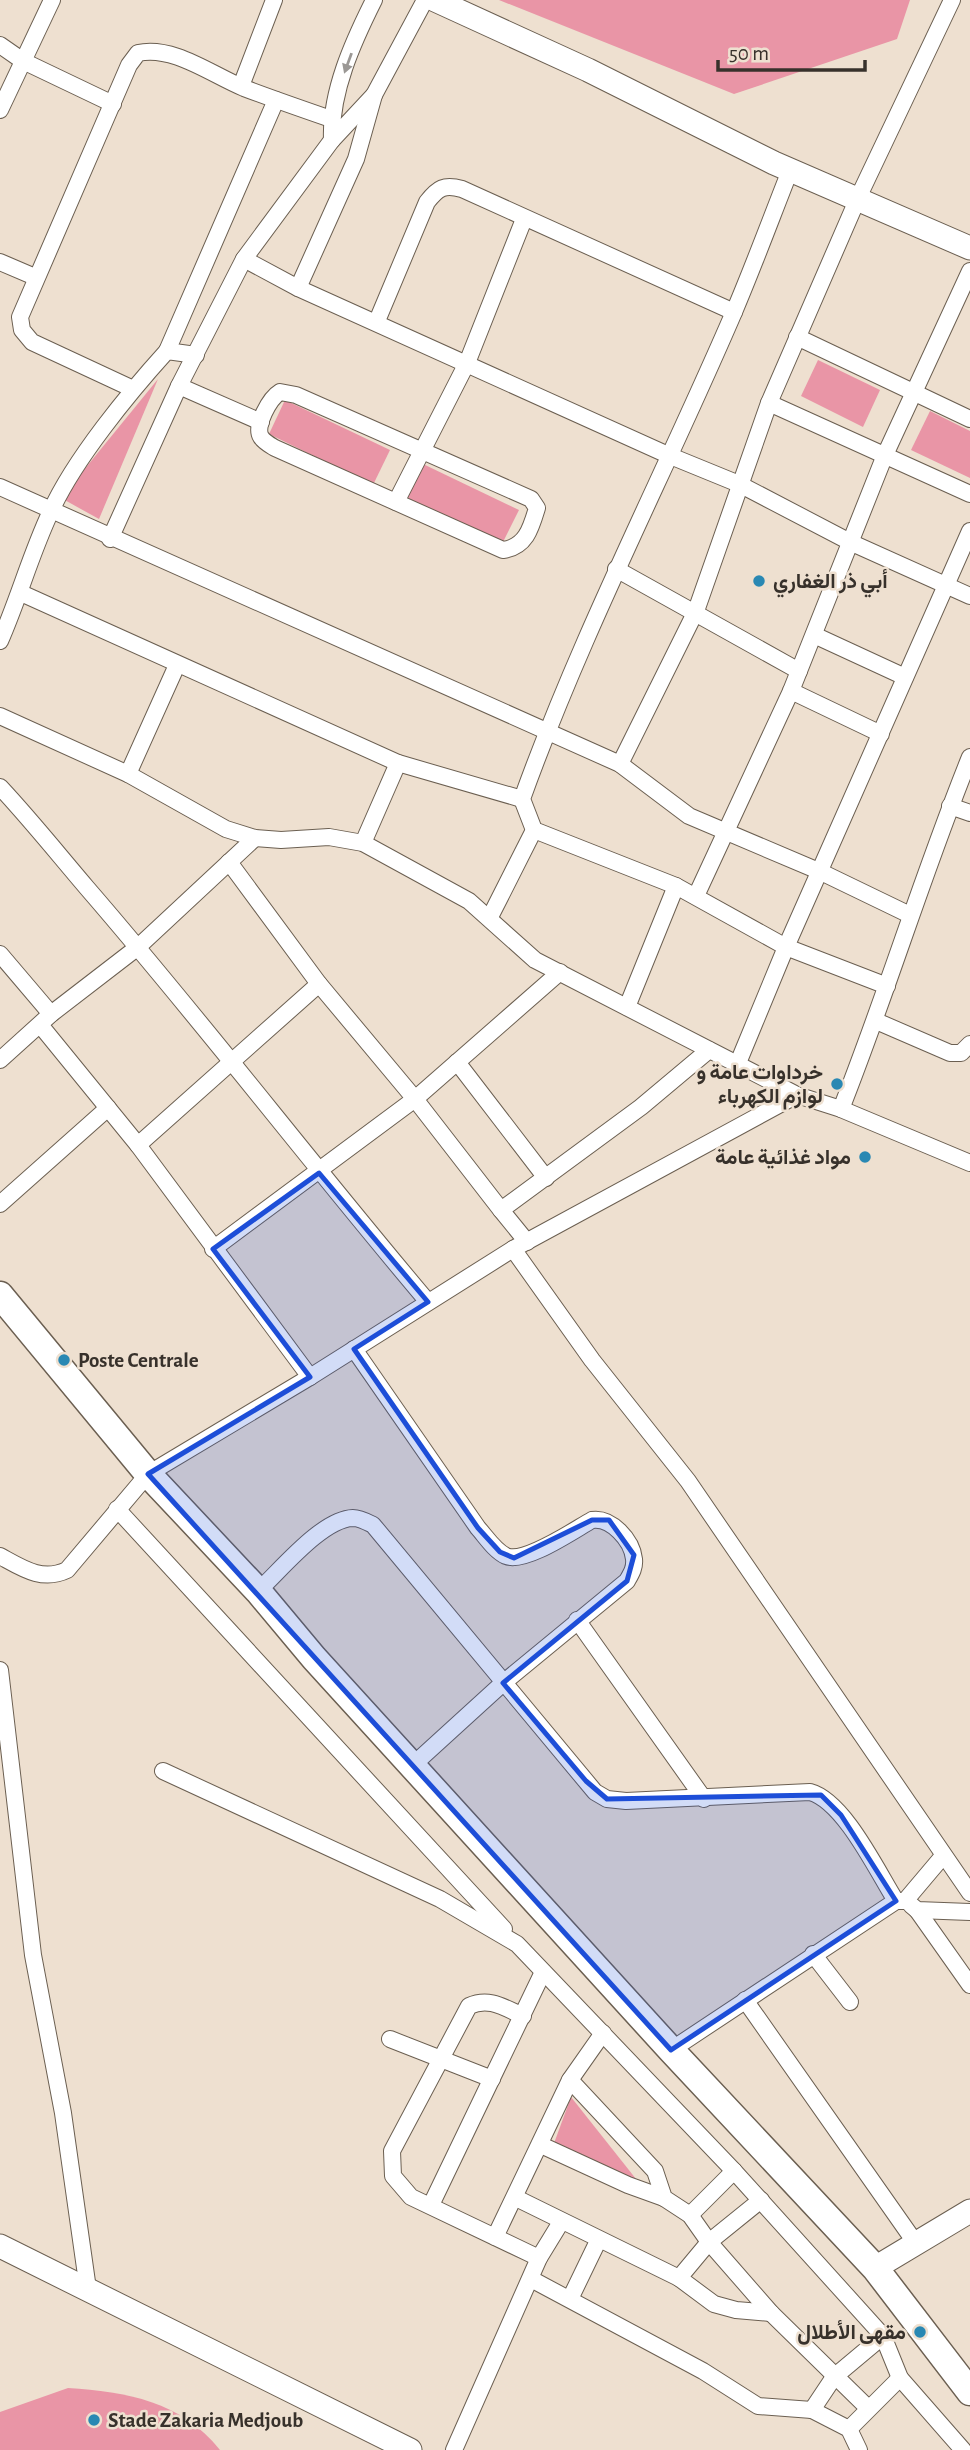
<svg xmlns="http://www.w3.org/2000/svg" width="970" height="2450" font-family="'Alegreya Sans',Vazirmatn,sans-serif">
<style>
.green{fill:#e995a6}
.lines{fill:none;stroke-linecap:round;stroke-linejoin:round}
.minor-casing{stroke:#6b5f51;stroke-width:18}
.secondary-casing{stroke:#6b5f51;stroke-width:25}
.primary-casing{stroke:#6b5f51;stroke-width:29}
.minor{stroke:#fff;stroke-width:16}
.secondary{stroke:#fff;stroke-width:23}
.primary{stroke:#fff;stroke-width:26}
.oneway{fill:#9b9895}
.marked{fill:#1d4ed8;fill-opacity:0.2;stroke:#1d4ed8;stroke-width:5;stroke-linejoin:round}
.poi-dot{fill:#2988b3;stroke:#eee0d0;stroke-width:2.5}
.labels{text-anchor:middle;stroke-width:5;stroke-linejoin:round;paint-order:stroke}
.poi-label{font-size:21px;font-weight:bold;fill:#37312b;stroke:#eee0d0;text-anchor:start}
</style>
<rect width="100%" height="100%" fill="#eee0d0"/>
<g class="green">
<polygon points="499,0 910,0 897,39 734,94"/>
<polygon points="818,360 880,390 863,427 801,396"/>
<polygon points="158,379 99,519 61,498"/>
<polygon points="285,400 390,450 373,485 269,434"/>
<polygon points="930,411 970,431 970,478 911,450"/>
<polygon points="423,464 519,510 502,544 407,498"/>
<polygon points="571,2097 640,2184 553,2146"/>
<path d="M68 2388C127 2392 181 2401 220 2450H0V2412Z"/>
</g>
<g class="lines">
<defs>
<g id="minor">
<path d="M374 0C353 42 330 92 332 140L374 95 425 0"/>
<polyline points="0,45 23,61 113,104"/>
<polyline points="241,86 274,0"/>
<polyline points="0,110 52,0"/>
<path d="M791 168C772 216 754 265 734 312 664 475 582 632 522 799L534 830 676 886 786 947 887 986"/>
<polyline points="244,259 298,288 668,455 739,484 852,543 970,596"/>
<polyline points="0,262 35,277"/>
<polyline points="298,288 356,159 374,95"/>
<path d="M377 321 427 202C438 188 444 184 462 189L734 312"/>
<polyline points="797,337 970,419"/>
<polyline points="167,351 276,100"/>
<polyline points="179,386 261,422"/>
<path d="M133 389 32 342 22 330 20 317 129 65 138 53C173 45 212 75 244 88 273 99 302 109 331 119"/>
<path d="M280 392 296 395 531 499 537 508C531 528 526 547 503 550L275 448C270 445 264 442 261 437 254 426 270 398 280 392Z"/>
<polyline points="769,403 970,494"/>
<polyline points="0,487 620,764 689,816 821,872 910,915"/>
<polyline points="396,502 467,363 524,219"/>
<polyline points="110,539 179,386 244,259 332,140"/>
<polyline points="616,569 799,671"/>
<polyline points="21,593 398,763 522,799"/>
<polyline points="814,635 905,677"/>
<path d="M0 641C19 598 31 553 51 511 74 460 129 393 167 351L196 355"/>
<polyline points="791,691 881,734"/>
<polyline points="0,716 128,774 226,829 255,838 281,840 329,837 363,843 469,901 535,960 797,1095"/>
<polyline points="620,764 696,611 769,403 858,198 952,0"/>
<polyline points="128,774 177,665"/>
<path d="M0 787C30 819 58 854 87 888 204 1023 312 1165 428 1302"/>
<polyline points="950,806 970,813"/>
<polyline points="363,843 398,763"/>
<polyline points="229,862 319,984 415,1099 501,1210 641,1107 709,1050"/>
<polyline points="696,896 791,691 885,455 970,271"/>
<polyline points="490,917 534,830"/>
<polyline points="0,954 51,1014"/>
<polyline points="627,1007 676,886"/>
<polyline points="876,1021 950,1053 961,1053 970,1044"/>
<polyline points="41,1026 138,1145 310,1377"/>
<polyline points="0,1060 51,1014 138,947 255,838"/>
<polyline points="457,1062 546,1178"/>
<polyline points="738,1063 786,947 970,531"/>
<path d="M841 1109C887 993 923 873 970 757"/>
<polyline points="138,1145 319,984"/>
<polyline points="0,1204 108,1108"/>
<polyline points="501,1210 527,1242"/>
<polyline points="213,1249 415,1099 560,972"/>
<polyline points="513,1249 592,1360 688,1481 970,1893"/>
<path d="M354 1349 478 1528C486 1537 495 1551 506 1556 525 1564 574 1530 592 1520 611 1517 632 1540 634 1559 635 1568 631 1574 627 1581L503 1683 413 1765"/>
<polyline points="117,1509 504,1929"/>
<path d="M0 1556C22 1568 42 1582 67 1570L148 1474 310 1377 513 1249 797 1095 841 1109 970 1163"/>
<path d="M258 1591C281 1570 322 1519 353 1518 360 1518 367 1522 373 1525L595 1792 607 1799 626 1801 810 1792C844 1801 877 1871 896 1901"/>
<polyline points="577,1620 704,1799"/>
<polyline points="0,1670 33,1955 63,2113 88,2289"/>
<polyline points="163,1771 440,1899 517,1944 734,2171 883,2336 900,2378 963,2450"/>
<polyline points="911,1905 917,1910 970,1912"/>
<polyline points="917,1910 970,1985"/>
<polyline points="813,1954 850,2002"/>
<polyline points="745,2000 917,2245"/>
<path d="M523 2016C503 2007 489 1997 469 2006L392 2151 393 2176 411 2197 539 2258"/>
<polyline points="390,2039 492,2079"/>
<polyline points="671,2050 896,1901 905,1901 943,1856"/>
<polyline points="570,2080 655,2171 664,2198 690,2215 709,2242 771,2313 867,2407"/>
<polyline points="541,2145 628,2185 664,2198"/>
<polyline points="516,2198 679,2278 714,2304 736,2310 771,2313"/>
<polyline points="431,2205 543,1972"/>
<polyline points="690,2215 734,2171"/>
<polyline points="495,2237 570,2080 603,2033"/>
<polyline points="679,2278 709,2242 761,2200"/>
<polyline points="531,2279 703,2371 758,2406 812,2410 849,2429 859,2450"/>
<polyline points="570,2299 598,2241"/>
<polyline points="812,2410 834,2377 883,2336"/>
<polyline points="849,2429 900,2378"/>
<polyline points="454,2450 539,2258 561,2222"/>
</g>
<g id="secondary">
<polyline points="435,0 588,70 774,163 970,248"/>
<polyline points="0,2246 410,2450"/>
<polyline points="875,2268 970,2211"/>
</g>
<polyline id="primary" points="0,1295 148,1474 258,1591 314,1658 671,2050 875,2268 970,2392"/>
</defs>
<use href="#minor" class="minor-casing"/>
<use href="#secondary" class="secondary-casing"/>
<use href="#primary" class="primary-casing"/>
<use href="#minor" class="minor"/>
<use href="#secondary" class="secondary"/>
<use href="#primary" class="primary"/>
</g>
<defs><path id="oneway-solid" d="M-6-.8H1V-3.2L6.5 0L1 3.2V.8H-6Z" transform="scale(1.75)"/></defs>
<use class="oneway" href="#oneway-solid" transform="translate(348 63) rotate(110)"/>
<path class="marked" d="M319 1173 428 1302 354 1349 478 1528 500 1552 514 1558 592 1520H609L634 1555 627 1581 503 1683 586 1781 607 1799 821 1795 841 1815 896 1901 671 2050 148 1474 310 1377 213 1249Z"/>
<g class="poi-dot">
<circle cx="759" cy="581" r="7"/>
<circle cx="837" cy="1084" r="7"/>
<circle cx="865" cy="1157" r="7"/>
<circle cx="64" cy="1360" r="7"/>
<circle cx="920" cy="2332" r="7"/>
<circle cx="94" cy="2420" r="7"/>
</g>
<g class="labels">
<g class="poi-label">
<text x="773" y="588">أبي ذر الغفاري</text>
<text x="823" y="1079" text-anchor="end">خرداوات عامة و<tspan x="823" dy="24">لوازم الكهرباء</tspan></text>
<text x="851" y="1164" text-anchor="end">مواد غذائية عامة</text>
<text x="78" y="1367">Poste Centrale</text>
<text x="906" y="2339" text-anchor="end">مقهى الأطلال</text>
<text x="108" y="2427">Stade Zakaria Medjoub</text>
</g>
</g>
<path d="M718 60v10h147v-10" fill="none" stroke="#37312b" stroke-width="3.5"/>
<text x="729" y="60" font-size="21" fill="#37312b" stroke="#eee0d0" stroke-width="5" paint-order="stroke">50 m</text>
</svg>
